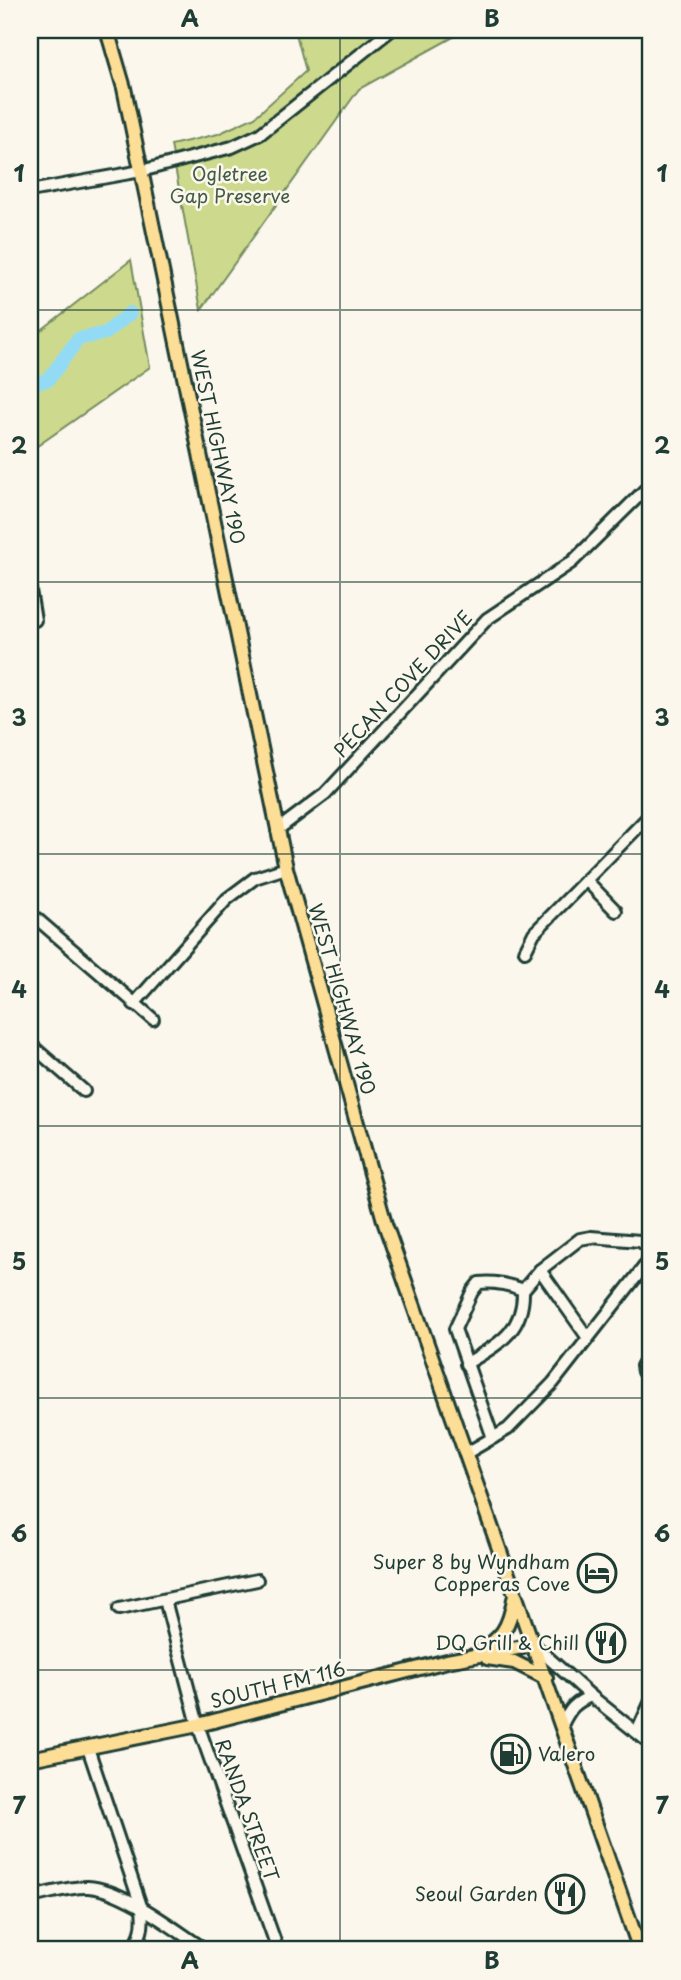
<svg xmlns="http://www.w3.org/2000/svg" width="681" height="1980" font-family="'Playpen Sans',sans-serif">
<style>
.green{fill:#cdda8e;stroke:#768c61;stroke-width:2}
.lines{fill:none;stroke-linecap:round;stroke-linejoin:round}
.river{stroke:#93dbf5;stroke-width:14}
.minor-casing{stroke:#1f3d34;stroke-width:16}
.major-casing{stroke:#1f3d34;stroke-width:18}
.minor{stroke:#fbf7ec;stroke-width:10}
.major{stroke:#fdde96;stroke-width:12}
.grid{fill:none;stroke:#1f3d34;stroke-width:2;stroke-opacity:0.55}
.labels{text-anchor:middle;stroke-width:5;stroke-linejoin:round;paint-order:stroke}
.park-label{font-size:19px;fill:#425c46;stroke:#fbf7ec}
.street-label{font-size:19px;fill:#1f3d34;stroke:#fbf7ec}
.poi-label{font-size:19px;fill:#1f3d34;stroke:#fbf7ec;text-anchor:end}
.neatline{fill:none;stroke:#1f3d34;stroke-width:2.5}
.grid-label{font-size:23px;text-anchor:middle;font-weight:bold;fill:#1f3d34}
</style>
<rect width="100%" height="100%" fill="#fbf7ec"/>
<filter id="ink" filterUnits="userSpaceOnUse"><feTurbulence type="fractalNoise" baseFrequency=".0143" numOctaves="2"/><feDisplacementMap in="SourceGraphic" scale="14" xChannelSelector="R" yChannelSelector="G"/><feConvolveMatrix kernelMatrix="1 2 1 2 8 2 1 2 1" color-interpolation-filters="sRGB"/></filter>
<g filter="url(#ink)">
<g class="green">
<polygon points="295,30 466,30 359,89 201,310 171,145 218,134 255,117 306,71"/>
<polygon points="131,260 150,367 30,451 30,339"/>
</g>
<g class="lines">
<polyline class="river" points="30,384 48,380 78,339 106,333 130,313"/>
<defs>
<g id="minor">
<polyline points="30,191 141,171 232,147 260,134 391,30"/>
<polyline points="30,590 35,620"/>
<polyline points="277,830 325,794 487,619 572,562 651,484"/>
<polyline points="586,880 616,911"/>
<polyline points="30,913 153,1019"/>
<polyline points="525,951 534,933 651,814"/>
<polyline points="134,1004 227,899 255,878 286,868"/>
<polyline points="30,1044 84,1091"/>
<polyline points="540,1270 588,1338"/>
<polyline points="651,1351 642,1366 643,1372 651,1377"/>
<path d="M466 1364C498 1344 524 1332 523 1290L540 1270 580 1239 591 1237 640 1241 651 1249"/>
<path d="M493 1438 455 1329 472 1292 479 1283C495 1281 508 1284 523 1290"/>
<polyline points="465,1454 508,1429 553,1383 651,1258"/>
<polyline points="165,1600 198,1725 278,1950"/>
<polyline points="119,1609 257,1580"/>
<polyline points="534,1645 591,1696 651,1744"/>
<path d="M562 1725C570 1709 574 1703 591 1696"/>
<polyline points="637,1732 651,1701"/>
<path d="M88 1748 142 1909C144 1926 142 1938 130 1950"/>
<path d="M30 1897C48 1894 70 1886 88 1887 124 1889 176 1931 206 1950"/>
</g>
<g id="major">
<polyline points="107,30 124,88 286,868 385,1224 640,1950"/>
<path d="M478 1654C502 1636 509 1630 514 1599"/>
<polyline points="487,1658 514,1662 546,1678"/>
<polyline points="30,1759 198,1725 447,1661 534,1645"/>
</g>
</defs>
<use href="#minor" class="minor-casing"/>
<use href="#major" class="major-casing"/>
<use href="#minor" class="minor"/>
<use href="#major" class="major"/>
</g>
</g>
<path class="grid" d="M340 30V1950M30 310H651M30 582H651M30 854H651M30 1126H651M30 1398H651M30 1670H651"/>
<defs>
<symbol id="hotel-ring" viewBox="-11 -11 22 22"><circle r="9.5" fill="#fbf7ec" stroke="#1f3d34" stroke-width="1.5"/><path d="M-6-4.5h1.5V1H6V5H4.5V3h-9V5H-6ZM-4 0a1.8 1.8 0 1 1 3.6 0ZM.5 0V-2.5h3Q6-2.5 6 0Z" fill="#1f3d34"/></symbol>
<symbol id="restaurant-ring" viewBox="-11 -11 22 22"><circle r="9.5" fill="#fbf7ec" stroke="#1f3d34" stroke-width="1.5"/><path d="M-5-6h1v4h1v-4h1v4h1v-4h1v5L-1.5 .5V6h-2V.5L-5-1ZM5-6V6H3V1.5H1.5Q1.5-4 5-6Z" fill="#1f3d34"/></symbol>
<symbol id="fuel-ring" viewBox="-11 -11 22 22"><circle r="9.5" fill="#fbf7ec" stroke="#1f3d34" stroke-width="1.5"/><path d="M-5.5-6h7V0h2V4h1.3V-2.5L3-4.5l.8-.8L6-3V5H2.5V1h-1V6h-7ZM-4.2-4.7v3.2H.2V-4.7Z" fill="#1f3d34"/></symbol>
</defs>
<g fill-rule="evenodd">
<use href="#hotel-ring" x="575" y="1551" width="44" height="44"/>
<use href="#restaurant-ring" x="584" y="1621" width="44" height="44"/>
<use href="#fuel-ring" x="489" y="1732" width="44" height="44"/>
<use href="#restaurant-ring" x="543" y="1872" width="44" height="44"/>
</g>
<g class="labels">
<g class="park-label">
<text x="230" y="181">Ogletree<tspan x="230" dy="22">Gap Preserve</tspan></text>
</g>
<g class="street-label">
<text transform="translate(218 447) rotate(78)" y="7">WEST HIGHWAY 190</text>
<text transform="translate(403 684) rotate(-47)" y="7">PECAN COVE DRIVE</text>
<text transform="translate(342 999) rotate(74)" y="7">WEST HIGHWAY 190</text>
<text transform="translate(278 1685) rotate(-14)" y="7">SOUTH FM 116</text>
<text transform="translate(247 1810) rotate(70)" y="7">RANDA STREET</text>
</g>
<g class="poi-label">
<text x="570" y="1569">Super 8 by Wyndham<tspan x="570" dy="22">Copperas Cove</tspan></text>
<text x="579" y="1650">DQ Grill &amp; Chill</text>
<text x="538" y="1761" text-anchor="start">Valero</text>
<text x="538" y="1901">Seoul Garden</text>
</g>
</g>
<rect width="681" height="1980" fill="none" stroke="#fbf7ec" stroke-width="77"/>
<rect x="38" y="38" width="604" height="1903" class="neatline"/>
<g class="grid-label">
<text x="190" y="27">A</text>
<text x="492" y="27">B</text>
<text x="19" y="182">1</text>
<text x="662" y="182">1</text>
<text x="19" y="454">2</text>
<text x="662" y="454">2</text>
<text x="19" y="726">3</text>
<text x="662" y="726">3</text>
<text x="19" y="998">4</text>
<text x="662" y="998">4</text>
<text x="19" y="1270">5</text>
<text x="662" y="1270">5</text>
<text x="19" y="1542">6</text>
<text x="662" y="1542">6</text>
<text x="19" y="1814">7</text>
<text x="662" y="1814">7</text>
<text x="190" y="1969">A</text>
<text x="492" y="1969">B</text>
</g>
</svg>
